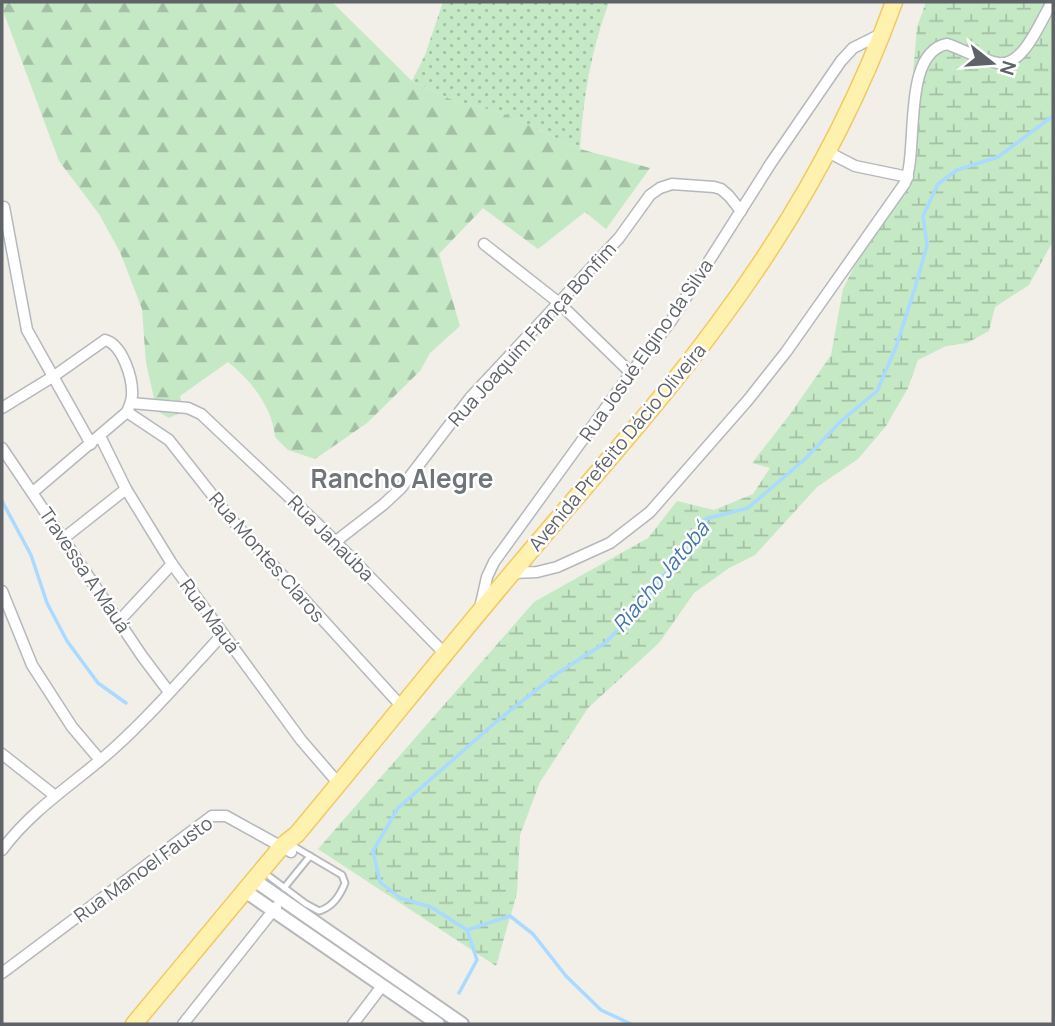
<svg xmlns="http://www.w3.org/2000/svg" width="1055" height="1026" font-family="Manrope,sans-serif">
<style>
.grass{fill:url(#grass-dots)}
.forest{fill:url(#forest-firs)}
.wetland{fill:url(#wetland-marsh)}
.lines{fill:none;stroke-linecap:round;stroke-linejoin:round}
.stream{stroke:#aadaff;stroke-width:3.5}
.service-casing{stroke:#b5b8bc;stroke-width:9}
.minor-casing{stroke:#b5b8bc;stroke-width:13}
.tertiary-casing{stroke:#b5b8bc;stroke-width:16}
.primary-casing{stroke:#f2c960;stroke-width:19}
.service{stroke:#fff;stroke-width:5}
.minor{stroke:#fff;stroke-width:10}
.tertiary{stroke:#fff;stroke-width:12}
.primary{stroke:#fff2af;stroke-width:16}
.labels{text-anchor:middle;stroke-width:5;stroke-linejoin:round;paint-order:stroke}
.street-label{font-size:19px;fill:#5f6368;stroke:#fff}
.water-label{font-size:21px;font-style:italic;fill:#4174aa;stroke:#fff}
.district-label{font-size:26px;font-weight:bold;fill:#70757a;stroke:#fff}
</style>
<defs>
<pattern id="grass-dots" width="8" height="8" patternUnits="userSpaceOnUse" patternTransform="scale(1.75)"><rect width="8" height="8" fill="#c5e8c5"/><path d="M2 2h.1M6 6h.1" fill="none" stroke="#a3c0a4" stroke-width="1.8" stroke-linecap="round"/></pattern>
<pattern id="forest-firs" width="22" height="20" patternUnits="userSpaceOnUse" patternTransform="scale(1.75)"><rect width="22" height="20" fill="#c5e8c5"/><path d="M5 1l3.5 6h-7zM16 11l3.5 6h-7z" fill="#a3c0a4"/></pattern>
<pattern id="wetland-marsh" width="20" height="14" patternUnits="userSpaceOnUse" patternTransform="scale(1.75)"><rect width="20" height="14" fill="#c5e8c5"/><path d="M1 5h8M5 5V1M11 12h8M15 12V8" fill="none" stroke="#a3c0a4"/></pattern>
</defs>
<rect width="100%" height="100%" fill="#f1efe8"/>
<path class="grass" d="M443 2H609C591 50 583 98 580 149L502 113 450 99 412 81 425 55Z"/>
<path class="forest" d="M2 2H332L412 81 450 99 502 113 580 149 650 168 606 229 585 212 538 249 483 208 439 254 460 326 430 353 420 371 367 423 315 459 288 450 275 437C273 408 251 380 228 362L180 396 184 411 169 418 157 411 146 363 142 309 120 252 99 214 59 161 2 8Z"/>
<polygon class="wetland" points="926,2 1053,2 1053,241 1029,285 995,307 989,331 967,343 946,346 918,360 908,388 886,426 858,459 817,487 755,555 729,568 694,593 659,643 588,708 540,782 520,835 517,893 496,966 318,849 534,602 648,538 677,501 714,510 753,494 770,468 752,463 791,413 831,355 843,289 905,167 917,27"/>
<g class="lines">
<g class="stream">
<polyline points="2,501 31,555 47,603 67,641 98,683 126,703"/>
<polyline points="467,930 510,916 533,934 566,976 601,1010 631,1024"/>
<polyline points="459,993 477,960 467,930 431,907 400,898 380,882 373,851 398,808 497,721 558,673 605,643 646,600 705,519 748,508 805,459 840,422 877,391 896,347 915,288 927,245 923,216 938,184 957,170 998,157 1053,116"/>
</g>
<defs>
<g id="service">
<path d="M270 877 306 904 319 911C333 907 340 896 345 883L342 875 293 846"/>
<polyline points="284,888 310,856"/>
</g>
<g id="minor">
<polyline points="828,152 855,166 908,177"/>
<polyline points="4,207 27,330 91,444"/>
<polyline points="484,244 558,302 631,373"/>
<polyline points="131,403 188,408 201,414 323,529 446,655"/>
<path d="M2 408 54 376 105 340C122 344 133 378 132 395 132 401 129 407 127 412L33 492"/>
<polyline points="127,412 169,440 232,520 403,708"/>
<polyline points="100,436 126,489 172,564 301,740 339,784"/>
<polyline points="2,448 142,656 169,692"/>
<polyline points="64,538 126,489"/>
<polyline points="335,542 384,504 401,488 470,398 619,238 650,195 660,188 672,184 714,187 721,189 729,196 741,211"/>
<path d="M512 573 537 572 557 567 610 543 650 512 748 400 786 352 905 183C919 150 901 53 947 44 964 50 981 60 998 63 1023 68 1041 20 1052 2"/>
<polyline points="2,591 32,665 72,727 100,760"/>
<polyline points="480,608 487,577 494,562 631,373 671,321 771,163 841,61 853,48 883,33"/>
<polyline points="119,621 172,564"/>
<polyline points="2,754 54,795"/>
<path d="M2 850C32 809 75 783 112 750 152 714 187 673 223 634"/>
<polyline points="2,973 212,816 226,816 291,852"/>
<polyline points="183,1024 276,907"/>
<polyline points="353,1024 382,986"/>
</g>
<g id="tertiary">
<polyline points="254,880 462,1024"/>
<polyline points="245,891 438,1024"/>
</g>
<path id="primary" d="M134 1024 282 846 297 834C378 737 457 637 539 541 599 470 662 400 717 325 791 226 852 118 894 2"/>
</defs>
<use href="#service" class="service-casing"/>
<use href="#minor" class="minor-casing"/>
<use href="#tertiary" class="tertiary-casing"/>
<use href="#primary" class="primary-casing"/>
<use href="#service" class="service"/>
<use href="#minor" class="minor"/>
<use href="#tertiary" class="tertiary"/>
<use href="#primary" class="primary"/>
</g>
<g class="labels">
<g class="street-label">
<text transform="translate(532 334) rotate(-48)" y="7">Rua Joaquim França Bonfim</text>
<text transform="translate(646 350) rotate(-55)" y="7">Rua Josué Elgino da Silva</text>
<text transform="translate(617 447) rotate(-50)" y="7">Avenida Prefeito Dácio Oliveira</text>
<text transform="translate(331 538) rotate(45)" y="7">Rua Janaúba</text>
<text transform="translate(267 557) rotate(49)" y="7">Rua Montes Claros</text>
<text transform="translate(85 570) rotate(56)" y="7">Travessa A Mauá</text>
<text transform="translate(210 616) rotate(54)" y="7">Rua Mauá</text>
<text transform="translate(143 869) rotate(-36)" y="7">Rua Manoel Fausto</text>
</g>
<g class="water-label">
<text transform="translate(661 577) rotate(-50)" y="7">Riacho Jatobá</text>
</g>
<g class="district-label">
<text x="402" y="488">Rancho Alegre</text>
</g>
</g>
<rect width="1055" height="1026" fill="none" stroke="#5f6368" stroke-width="7"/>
<g transform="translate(992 63) rotate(107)" stroke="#ffffff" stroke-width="5" paint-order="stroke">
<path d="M0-5L12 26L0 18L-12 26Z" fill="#5f6368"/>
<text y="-10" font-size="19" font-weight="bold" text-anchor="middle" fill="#5f6368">N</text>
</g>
</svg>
